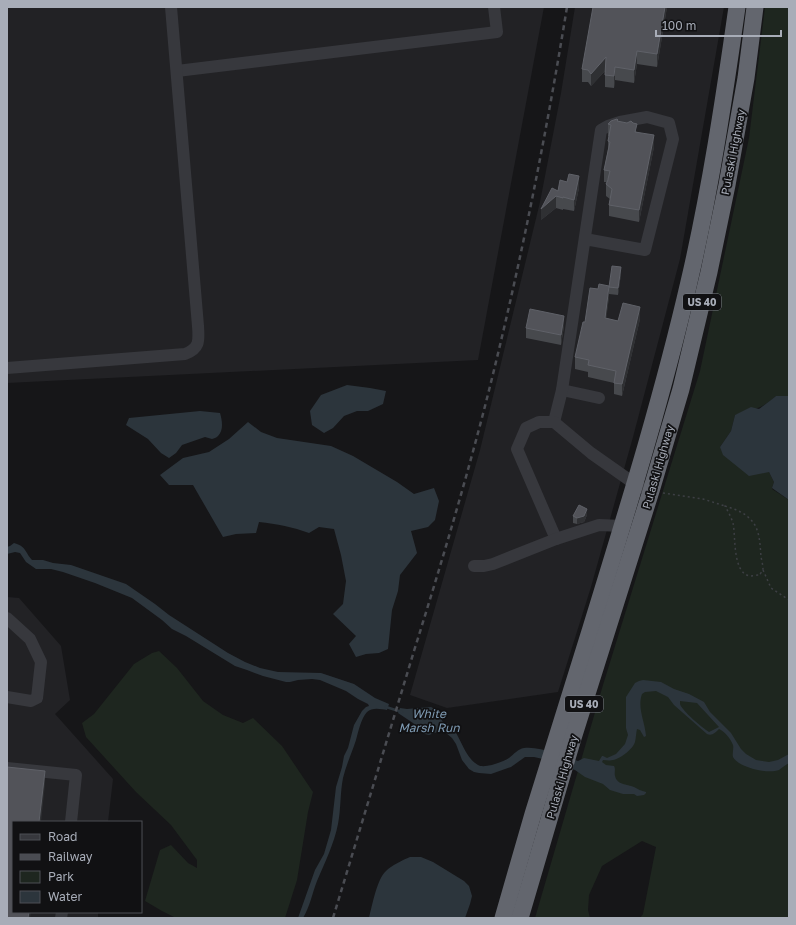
<svg xmlns="http://www.w3.org/2000/svg" width="796" height="925" font-family="'Golos Text',sans-serif">
<style>
.built{fill:#222225}
.green{fill:#1e261f}
.water{fill:#2c353c;fill-rule:evenodd}
.lines{fill:none;stroke-linecap:round;stroke-linejoin:round}
.stream{stroke:#2c353c;stroke-width:2.5}
.path{stroke:#3d3f44;stroke-width:1.5;stroke-dasharray:2 3;stroke-linecap:butt}
.minor{stroke:#37383d;stroke-width:12}
.highway{stroke:#63666e;stroke-width:17}
.rail{stroke:#4a4c52;stroke-width:2.5;stroke-dasharray:5 4;stroke-linecap:butt}
.wall{fill:#47494d}
.shaded-wall{fill:#2f3033}
.building{fill:#525359;stroke:#5f6168}
.labels{text-anchor:middle;stroke-width:3.5;stroke-linejoin:round;paint-order:stroke}
.shield{fill:#111113;stroke:#7b7e86;stroke-width:1}
.shield-label{font-size:10px;font-weight:bold;fill:#a8adb8}
.street-label{font-size:11px;fill:#a8adb8;stroke:#111113}
.water-label{font-size:12px;font-style:italic;fill:#7f9bb3;stroke:#111113}
</style>
<rect width="100%" height="100%" fill="#161618"/>
<g class="built">
<polygon points="7,7 544,7 478,360 7,383"/>
<polygon points="575,7 724,7 680,259 633,437 591,587 558,692 447,708 410,695 480,450 540,202 561,93"/>
<polygon points="7,597 19,598 61,646 70,700 55,714 113,779 108,822 13,822 13,912 98,912 98,918 7,918"/>
</g>
<g class="green">
<path d="M765 7H789V396H776C762 409 753 410 735 415L731 431 720 447 769 472 774 482 772 489 789 500V918H640L643 914 656 847 642 841 602 866 589 895 588 910 590 918H535L603 685 700 371 749 138Z"/>
<polygon points="159,651 177,668 203,701 223,715 243,723 253,718 282,746 313,792 308,812 297,880 285,918 176,918 162,911 145,901 160,850 171,845 188,863 197,868 197,860 171,825 136,792 86,737 82,723 94,714 134,664 152,653"/>
</g>
<g class="water">
<polygon points="347,385 370,388 386,391 383,404 368,411 357,411 344,416 333,428 324,433 312,425 310,411 321,395"/>
<polygon points="776,396 789,396 789,500 772,488 774,482 769,472 749,476 723,455 720,447 731,431 735,415 751,407 759,409 771,400"/>
<path d="M200 411 220 413C222 420 224 430 218 436 216 438 214 438 212 439L205 437 182 445 176 453 169 458 161 453 148 439 126 425 129 418Z"/>
<path d="M248 422 261 432 277 438 331 446 353 456 397 482 414 494 434 488 439 501 435 520 428 527 411 531 417 553 400 575 398 591 392 610 388 649 379 653 366 654 356 657 349 644 356 636 333 614 343 604 346 581 341 555 334 529 319 527 309 533C293 527 277 524 259 522L256 533 236 534 223 537 193 485H169L160 475 183 458 209 452 229 439Z"/>
<path d="M14 543C27 547 24 551 32 560H43L53 563 71 565 126 584 155 604 169 615 228 653 245 662 260 668 278 672 321 673 354 684 375 698 389 704 387 710C381 709 372 707 367 712 361 718 358 733 356 740 352 753 346 765 343 778 340 793 341 808 338 824 334 844 325 862 317 881 312 894 310 906 303 918H298L315 870 324 854 331 830 336 787 342 767 344 756 348 748 354 725 362 711 366 707 369 706 368 704 358 699 346 691 320 680 312 679 298 680 290 682H286L263 676 247 670 235 666 186 636 172 629 162 620 132 598 95 583 63 572 51 569H36L26 562 20 553 15 552 7 554V547L10 546Z"/>
<path d="M643 680 661 682 674 689 689 694 704 702 710 712 731 733 741 749 746 754 756 760 769 762 778 760 789 754V763C785 765 782 768 779 770 768 774 739 768 733 757 732 753 734 749 733 745 731 739 724 731 719 729 715 733 712 736 707 734L674 705 668 697 656 691 645 692 642 694C637 708 645 722 646 736L644 737 640 730 637 729C636 733 636 738 635 742 633 749 620 759 613 760 610 761 606 760 603 760L602 762 606 765 614 766C616 770 614 772 615 776 617 785 627 784 634 787 638 789 641 791 646 792V793L644 795 637 796 634 794H623L610 790 603 784 585 777 575 770 543 759 534 757H525L511 767 491 774 479 773 474 772 469 769 462 760 456 744 452 738 446 733 440 731 429 735 425 734 420 731 413 723 398 713 400 708 407 709 431 707 438 711 441 716 442 721C444 723 447 723 450 725 461 736 464 757 478 765 484 769 503 762 509 758 514 754 518 749 524 748 540 746 563 756 578 761L584 758 599 761 602 756H603L607 758 616 754 625 744 628 735 626 728V697L635 683 639 681ZM680 701 697 703 719 727 709 732C703 728 682 711 680 704 680 703 680 702 680 701Z"/>
<path d="M410 857H421L433 862 464 881 469 886 472 896 470 904 465 918H369C372 906 377 879 386 871 392 865 403 860 410 857Z"/>
</g>
<g class="lines">
<polyline class="stream" points="386,707 402,712"/>
<g class="path">
<polyline points="663,493 703,499 725,506"/>
<path d="M725 506C734 509 744 512 750 519 760 528 760 544 761 557 762 561 763 566 763 570 762 571 760 574 760 575 757 575 753 576 750 576 732 573 736 536 733 523 731 517 728 511 725 506Z"/>
<polyline points="763,570 771,588 789,600"/>
</g>
<g class="minor">
<polyline points="177,71 497,32 494,7"/>
<path d="M7 368 185 354C200 348 199 341 198 326L171 7"/>
<polyline points="562,390 599,398"/>
<polyline points="554,422 562,390 601,130 608,126 620,122 647,117 669,123 673,139 645,250 585,239"/>
<polyline points="556,539 517,449 526,428 539,422 554,422 591,453 635,484 641,487"/>
<polyline points="474,566 484,566 493,564 556,539 599,525 622,526"/>
<polyline points="7,618 30,639 41,662 37,698 31,701 7,697"/>
<polyline points="7,768 76,775 71,822"/>
<polyline points="61,918 62,912"/>
</g>
<g class="highway">
<path d="M503 918C513 883 523 848 533 814 552 752 572 690 591 628 626 514 662 399 689 282 710 192 724 99 737 7"/>
<polyline points="520,918 573,738 651,491 681,389 709,272 727,185 746,78 755,7"/>
</g>
<path class="rail" d="M333 918C360 829 387 740 414 651 439 571 463 491 484 410 518 277 545 142 567 7"/>
</g>
<g class="wall">
<polygon points="667,7 657,67 637,64 634,83 615,80 614,88 605,87 605,71 591,86 588,82 582,82 582,69"/>
<polygon points="618,121 637,132 654,147 639,222 609,216 609,205 610,199 606,196 606,184 607,182 604,182 604,170 608,149 608,141 609,136 608,136 608,124"/>
<polygon points="579,188 574,211 563,209 563,210 556,208 541,220 558,191"/>
<polygon points="621,274 618,295 609,294 609,287"/>
<polygon points="609,297 606,318 618,321 640,319 622,396 614,394 614,383 588,377 588,372 575,369 575,357 585,322"/>
<polygon points="564,326 561,345 526,338 526,328"/>
<polygon points="587,515 584,522 577,524 573,523 573,516"/>
</g>
<g class="shaded-wall">
<polygon points="665,7 667,7 657,67 657,54"/>
<polygon points="637,51 637,64 634,83 634,70"/>
<polygon points="606,57 606,70 591,86 591,74"/>
<polygon points="615,67 615,80 614,88 614,76"/>
<polygon points="654,135 654,147 639,222 639,210"/>
<polygon points="579,176 579,188 574,211 574,200"/>
<polygon points="556,196 556,208 541,220 541,209"/>
<polygon points="621,267 621,274 618,295 618,288"/>
<polygon points="609,286 609,297 605,330 605,318"/>
<polygon points="640,307 640,319 622,396 622,384"/>
<polygon points="564,316 564,326 561,345 561,335"/>
<polygon points="587,509 587,515 584,522 577,524 577,518"/>
<polygon points="45,771 45,784 41,822 39,822"/>
<polygon points="29,912 31,912 30,918 28,918"/>
</g>
<g class="building">
<polygon points="593,7 665,7 657,54 637,51 634,70 615,67 614,76 605,75 606,57 591,74 588,70 582,69"/>
<polygon points="617,119 618,120 617,121 627,123 631,121 633,123 637,124 635,132 654,135 639,210 609,205 612,189 606,184 608,180 608,179 610,171 604,170 610,142 608,141 611,125 608,124 611,121"/>
<polygon points="569,174 579,176 574,200 563,197 563,198 556,196 541,209 552,188 558,191 560,180 567,182"/>
<polygon points="612,266 621,267 618,288 609,287"/>
<polygon points="599,284 609,286 605,318 618,321 623,303 640,307 622,384 614,383 616,371 588,365 589,360 575,357 583,322 585,322 590,288 598,289"/>
<polygon points="530,309 564,316 561,335 526,328"/>
<polygon points="579,505 587,509 584,516 577,518 573,516"/>
<polygon points="7,767 45,771 39,822 13,822 13,912 29,912 28,918 7,918"/>
</g>
<g class="labels">
<g class="shield">
<rect x="683" y="294" width="38" height="16" rx="3"/>
<rect x="565" y="696" width="38" height="16" rx="3"/>
</g>
<g class="shield-label">
<text x="702" y="306">US 40</text>
<text x="584" y="708">US 40</text>
</g>
<g class="street-label">
<text transform="translate(733 152) rotate(-79)" y="4">Pulaski Highway</text>
<text transform="translate(658 467) rotate(-74)" y="4">Pulaski Highway</text>
<text transform="translate(562 777) rotate(-74)" y="4">Pulaski Highway</text>
</g>
<g class="water-label">
<text x="429" y="718">White<tspan x="429" dy="14">Marsh Run</tspan></text>
</g>
</g>
<rect width="796" height="925" fill="none" stroke="#a8adb8" stroke-width="16"/>
<rect x="12" y="821" width="130" height="92" fill="#111113" stroke="#4d4f55"/>
<rect x="20" y="834" width="20" height="6" fill="#37383d" stroke="#4d4f55"/>
<text x="48" y="841" font-size="12" fill="#a8adb8">Road</text>
<rect x="20" y="854" width="20" height="6" fill="#4a4c52" stroke="#4d4f55"/>
<text x="48" y="861" font-size="12" fill="#a8adb8">Railway</text>
<rect x="20" y="871" width="20" height="12" fill="#1e261f" stroke="#4d4f55"/>
<text x="48" y="881" font-size="12" fill="#a8adb8">Park</text>
<rect x="20" y="891" width="20" height="12" fill="#2c353c" stroke="#4d4f55"/>
<text x="48" y="901" font-size="12" fill="#a8adb8">Water</text>
<path d="M656 30v6h125v-6" fill="none" stroke="#a8adb8" stroke-width="2"/>
<text x="662" y="30" font-size="12" fill="#a8adb8" stroke="#111113" stroke-width="3" paint-order="stroke">100 m</text>
</svg>
